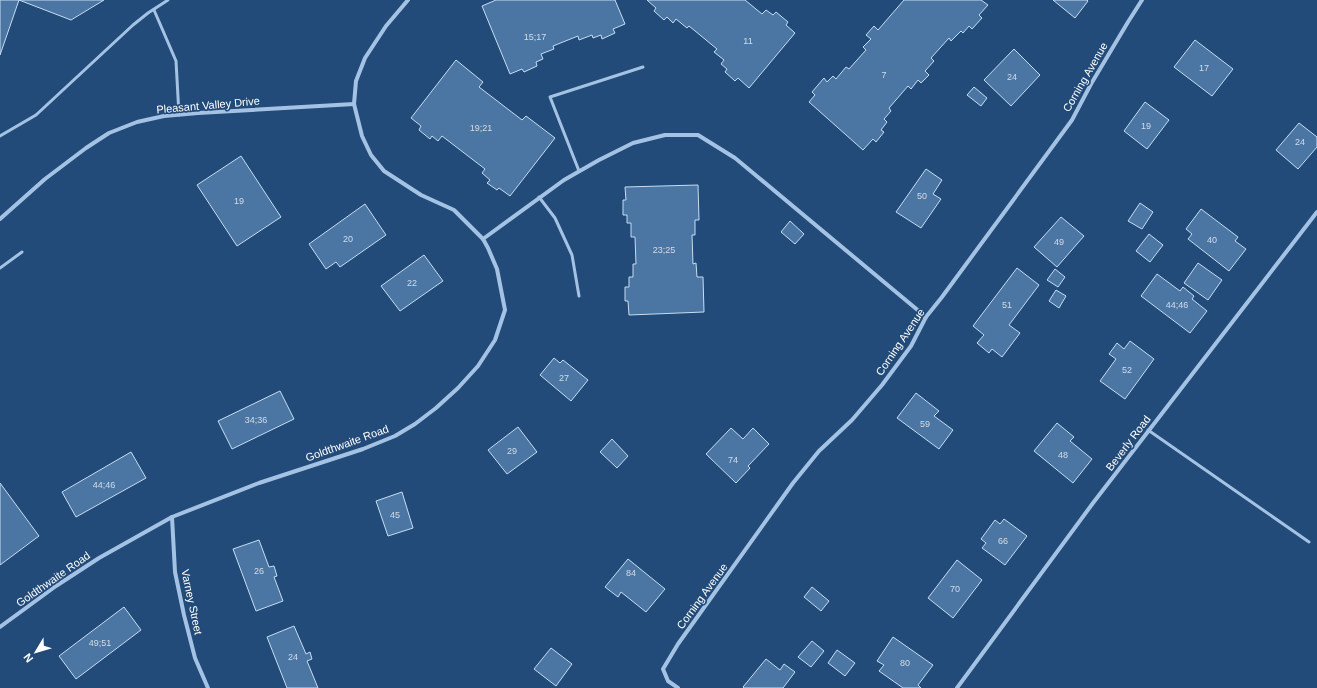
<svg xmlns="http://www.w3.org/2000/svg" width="1317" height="688" font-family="Arial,sans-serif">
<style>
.building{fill:#4b75a3;stroke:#c7ddf4}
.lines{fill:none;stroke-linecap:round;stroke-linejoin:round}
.service{stroke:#a4c3e4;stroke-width:3}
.minor{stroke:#a4c3e4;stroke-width:4}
.labels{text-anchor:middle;stroke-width:3.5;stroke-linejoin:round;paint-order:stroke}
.number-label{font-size:9px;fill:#d2dce8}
.street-label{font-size:11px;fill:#fff;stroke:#224b79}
</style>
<rect width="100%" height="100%" fill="#224b79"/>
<g class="building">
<polygon points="0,0 104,0 71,20 19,0 0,55"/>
<polygon points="496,0 615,0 625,24 613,29 615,33 602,39 601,35 593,38 592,35 579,40 578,36 553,46 554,49 541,54 543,59 536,62 537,66 524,72 522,69 510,74 482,6"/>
<polygon points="647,0 745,0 762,14 766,10 773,15 776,12 788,22 786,25 795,33 749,88 738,78 735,81 725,72 727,69 721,64 724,60 714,52 717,49 689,26 687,28 676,19 673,23 667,17 664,20 654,11 656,8"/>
<polygon points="904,0 981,0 988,5 979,15 982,18 972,29 969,26 963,33 961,31 951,41 949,38 931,58 934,61 925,71 929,75 921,83 918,80 911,89 908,86 889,108 891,111 884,119 887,122 881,130 884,132 876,142 873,139 863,150 809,102 815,95 812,92 824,78 827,82 833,76 836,79 846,67 849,69 866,50 863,47 871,39 866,35 874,26 878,30"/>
<polygon points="1053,0 1087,0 1088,1 1075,18"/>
<polygon points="1195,40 1233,69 1212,96 1174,67"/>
<polygon points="1014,49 1040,75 1011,106 984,80"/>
<polygon points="456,60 483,82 479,87 522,120 526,116 555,138 510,196 499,188 497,190 487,183 490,180 482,173 485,169 442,136 438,141 432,136 430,139 419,130 421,126 411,118"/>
<polygon points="974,87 987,98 981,106 967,95"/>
<polygon points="1145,102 1169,120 1147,149 1124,131"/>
<polygon points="1299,123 1317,137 1317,147 1298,169 1276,150"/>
<polygon points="241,156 281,217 237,246 197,185"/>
<polygon points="926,169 942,180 933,194 941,199 921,228 896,212"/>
<polygon points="698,185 699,220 695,220 695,235 692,235 693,264 696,263 697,277 703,277 704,312 629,315 628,301 625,301 625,287 629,287 629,277 633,277 633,264 636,264 635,237 631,237 631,223 627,223 627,215 623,215 623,200 626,200 625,187"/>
<polygon points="1140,203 1153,212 1142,229 1128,221"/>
<polygon points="365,204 386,235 340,267 336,262 326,269 309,244"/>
<polygon points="1201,209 1238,237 1235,241 1246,249 1229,271 1188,239 1192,234 1186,229"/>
<polygon points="1061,217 1084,236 1057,267 1034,247"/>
<polygon points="790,221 804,234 795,244 781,232"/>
<polygon points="1149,234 1163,245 1150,262 1136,251"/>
<polygon points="424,255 443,281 400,311 381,286"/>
<polygon points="1198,263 1222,280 1208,300 1184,283"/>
<polygon points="1017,268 1039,285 1009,325 1020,333 1002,357 992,349 989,353 977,343 984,335 973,326"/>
<polygon points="1055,269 1065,277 1058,287 1047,280"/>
<polygon points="1157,274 1180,291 1183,287 1194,296 1192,299 1207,311 1190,333 1141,296"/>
<polygon points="1056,290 1066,296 1059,308 1049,301"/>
<polygon points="1130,341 1154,359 1125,399 1100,381 1116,359 1109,354 1117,343 1124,349"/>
<polygon points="554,358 560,363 563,360 588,380 571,401 540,375"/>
<polygon points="280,391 294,419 232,449 218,421"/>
<polygon points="916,393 939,411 934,416 953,430 939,449 897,418"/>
<polygon points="1057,423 1074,437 1070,441 1092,459 1073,483 1034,451"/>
<polygon points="518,427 537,452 507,474 488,450"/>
<polygon points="731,428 743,439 753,428 769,444 748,466 750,468 736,483 706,454"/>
<polygon points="612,439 628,456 617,468 600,452"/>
<polygon points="131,452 146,478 76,517 62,492"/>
<polygon points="0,483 39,536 0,565"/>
<polygon points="402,492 413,528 388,536 376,501"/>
<polygon points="1004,519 1027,536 1005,565 982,548 986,543 981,539 995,520 1000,524"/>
<polygon points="259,540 269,567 274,566 277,576 274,577 283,601 256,611 233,549"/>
<polygon points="628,559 665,589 646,612 621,592 618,597 605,587"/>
<polygon points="957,560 982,580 953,618 928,598"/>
<polygon points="812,587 829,601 821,611 804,597"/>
<polygon points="124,607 141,630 76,679 59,656"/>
<polygon points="294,626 306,654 310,652 312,659 307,661 318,688 287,688 267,637"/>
<polygon points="893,637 933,665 918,685 921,688 903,688 879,671 884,665 877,661"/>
<polygon points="812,641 824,651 811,667 798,657"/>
<polygon points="551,648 572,664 556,686 534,669"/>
<polygon points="837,650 855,663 845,676 828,663"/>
<polygon points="766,659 780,670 784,664 795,672 783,688 744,688 743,687"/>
</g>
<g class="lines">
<g class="service">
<polyline points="154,10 176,61 179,115"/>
<polyline points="0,136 36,115 133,25 148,13 168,0"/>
<polyline points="579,171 550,97 643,67"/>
<polyline points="539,197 555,218 572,255 579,296"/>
<polyline points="0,268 22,252"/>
<polyline points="1148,430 1309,542"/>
</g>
<g class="minor">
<polyline points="0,219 45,179 86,148 109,133 137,122 164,116 198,113 354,104"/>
<polyline points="483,239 564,180 599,160 633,143 665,135 698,135 735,158 926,317"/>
<polyline points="172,517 175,572 184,615 195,658 208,688"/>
<polyline points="0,627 56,586 99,558 172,517 259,483 363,449 395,436 415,424 436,408 458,388 478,366 495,340 505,310 497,269 488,248 483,239 454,210 421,195 384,171 371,155 362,136 354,104 356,81 365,58 386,26 408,0"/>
<polyline points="678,688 668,681 663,669 678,644 793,483 819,451 852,420 882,385 911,346 926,317 942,297 1072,120 1091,84 1128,22 1142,0"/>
<polyline points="957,688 1093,503 1317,212"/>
</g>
</g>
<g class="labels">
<g class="number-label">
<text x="535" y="40">15;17</text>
<text x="748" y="44">11</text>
<text x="1204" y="71">17</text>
<text x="884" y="78">7</text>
<text x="1012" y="80">24</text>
<text x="1146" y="129">19</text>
<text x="481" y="131">19;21</text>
<text x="1300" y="145">24</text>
<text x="922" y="199">50</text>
<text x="239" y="204">19</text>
<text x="348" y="242">20</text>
<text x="1212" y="243">40</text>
<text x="1059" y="245">49</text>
<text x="664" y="253">23;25</text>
<text x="412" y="286">22</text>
<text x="1007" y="308">51</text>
<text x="1177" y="308">44;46</text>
<text x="1127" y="373">52</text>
<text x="564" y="381">27</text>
<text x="256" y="423">34;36</text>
<text x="925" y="427">59</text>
<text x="512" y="454">29</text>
<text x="1063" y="458">48</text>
<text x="733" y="463">74</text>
<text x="104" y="488">44;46</text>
<text x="395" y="518">45</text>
<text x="1003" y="544">66</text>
<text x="259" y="574">26</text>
<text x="631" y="576">84</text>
<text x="955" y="592">70</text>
<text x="100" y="646">49;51</text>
<text x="293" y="660">24</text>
<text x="905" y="666">80</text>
</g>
<g class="street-label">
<text transform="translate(1085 77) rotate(-60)" y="4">Corning Avenue</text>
<text transform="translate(208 105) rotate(-5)" y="4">Pleasant Valley Drive</text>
<text transform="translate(900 342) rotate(-56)" y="4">Corning Avenue</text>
<text transform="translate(347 443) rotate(-20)" y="4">Goldthwaite Road</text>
<text transform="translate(1128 443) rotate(-53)" y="4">Beverly Road</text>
<text transform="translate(53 579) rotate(-35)" y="4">Goldthwaite Road</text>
<text transform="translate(702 596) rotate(-54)" y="4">Corning Avenue</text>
<text transform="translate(192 602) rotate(78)" y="4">Varney Street</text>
</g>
</g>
<g transform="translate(36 652) rotate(232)" stroke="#224b79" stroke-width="3" paint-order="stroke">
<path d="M0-3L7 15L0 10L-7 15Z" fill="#ffffff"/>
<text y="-6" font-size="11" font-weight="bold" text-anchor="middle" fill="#ffffff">N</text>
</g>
</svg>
